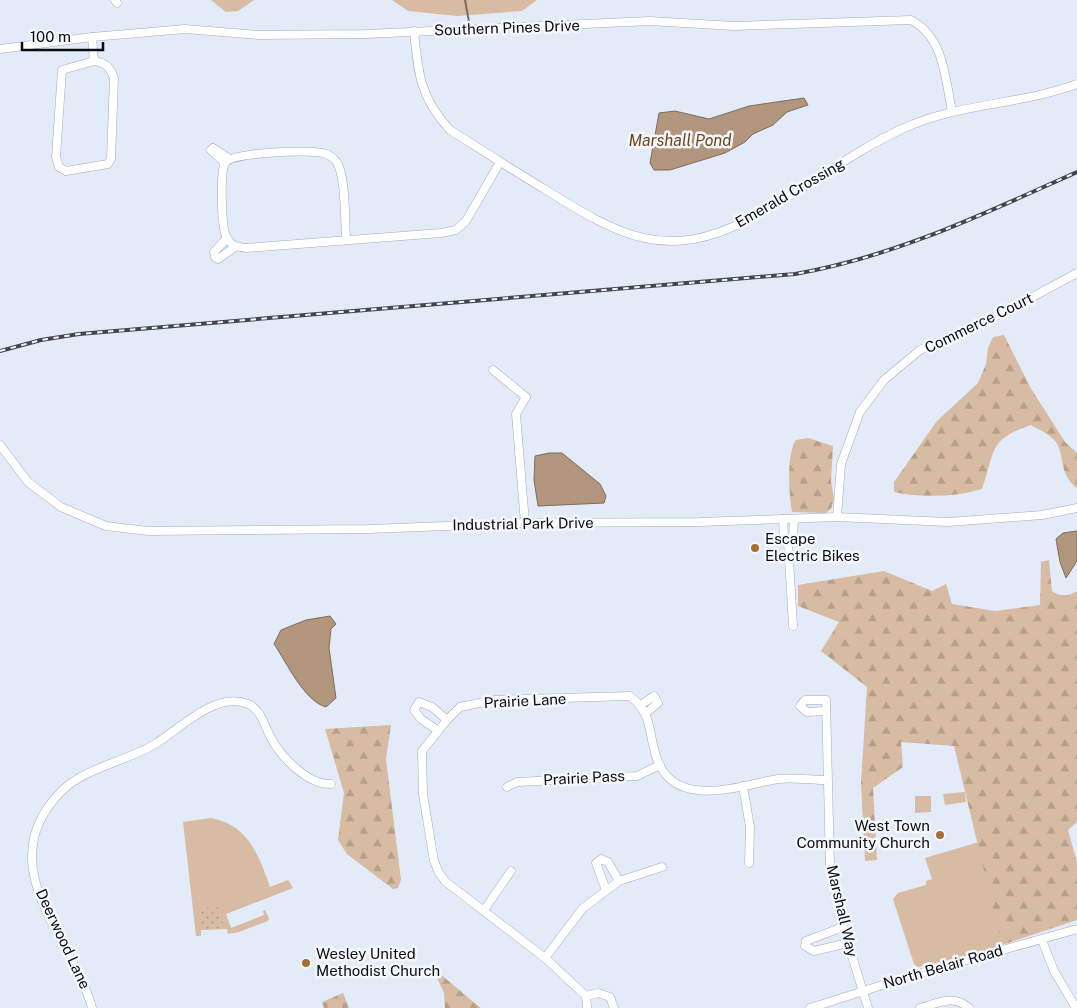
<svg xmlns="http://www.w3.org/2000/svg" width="1077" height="1008" font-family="'Public Sans',sans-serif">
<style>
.grass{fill:#d7bba3}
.forest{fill:url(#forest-firs)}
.cemetery{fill:url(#cemetery-stones)}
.park{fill:url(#park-dots)}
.water{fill:#b1957c;stroke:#7f6c5c}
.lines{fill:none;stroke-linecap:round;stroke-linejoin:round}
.stream{stroke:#7f6c5c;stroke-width:2}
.minor-casing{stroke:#a4acb8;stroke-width:9}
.minor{stroke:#fff;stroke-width:8}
.rail-casing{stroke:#42464c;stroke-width:4}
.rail{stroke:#f4f8fd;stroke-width:2;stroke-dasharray:5.5;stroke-linecap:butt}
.poi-dot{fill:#a96e2f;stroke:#f4f8fd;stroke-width:2}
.labels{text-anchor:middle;stroke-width:5;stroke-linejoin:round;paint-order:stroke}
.street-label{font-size:15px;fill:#090c10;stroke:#f4f8fd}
.poi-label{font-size:15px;fill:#090c10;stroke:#f4f8fd;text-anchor:start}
.water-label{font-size:16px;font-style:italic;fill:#6e461b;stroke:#f4f8fd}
</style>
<defs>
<pattern id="forest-firs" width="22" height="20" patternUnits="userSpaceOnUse" patternTransform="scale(1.25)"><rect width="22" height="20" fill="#d7bba3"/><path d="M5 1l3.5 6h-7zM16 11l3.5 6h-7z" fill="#b7a08b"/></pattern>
<pattern id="cemetery-stones" width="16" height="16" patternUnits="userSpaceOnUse" patternTransform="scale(1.25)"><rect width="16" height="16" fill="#d7bba3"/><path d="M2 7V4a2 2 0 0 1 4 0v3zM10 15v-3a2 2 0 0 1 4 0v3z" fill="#b7a08b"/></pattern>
<pattern id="park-dots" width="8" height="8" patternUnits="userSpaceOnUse" patternTransform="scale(1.25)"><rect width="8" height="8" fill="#d7bba3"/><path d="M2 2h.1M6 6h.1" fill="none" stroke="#b7a08b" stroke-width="1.8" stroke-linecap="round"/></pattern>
</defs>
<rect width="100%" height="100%" fill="#e3ebf8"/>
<g class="grass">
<polygon points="211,0 254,0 238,11 226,12"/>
<polygon points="392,0 537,0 522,11 457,16 408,11"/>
<polygon points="965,792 966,802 945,805 943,794"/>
<polygon points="915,796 931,796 931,812 915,813"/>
<path d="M211 818C248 825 259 855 270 887L288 880 293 888 226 914 231 928 264 915 263 911 265 910 269 918 268 921 239 932 228 934 227 929 201 930V936H196L183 822Z"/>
<polygon points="979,842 1002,945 972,955 918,967 914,964 893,899 898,893 926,885 926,881 932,879 925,858"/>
</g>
<g class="forest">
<path d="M1004 335 1030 387 1065 442 1077 453V488C1062 477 1064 464 1059 448 1056 437 1041 431 1031 425 988 440 996 449 982 489 956 497 921 498 894 492V482L937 421 978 383 986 364 988 348 993 337Z"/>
<path d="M808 438 833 446 831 481 834 499 831 509 826 513 792 512C789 495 786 454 796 440Z"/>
<path d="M1049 560 1052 591C1061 597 1068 597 1077 591V822L1068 830 1077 862V920L1002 945 954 746 901 742 903 767 873 788 877 860 865 861 861 783 867 687 821 651 839 622 798 606V585L884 571 932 591 946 584 952 604 995 611 1040 605 1041 562Z"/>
<polygon points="391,725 386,759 401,880 398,888 393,889 347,854 338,840 344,793 325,729"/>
<polygon points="432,967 477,1005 481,1008 445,1008 444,993"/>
</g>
<polygon class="cemetery" points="343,993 349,1008 324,1008 322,1002"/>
<polygon class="park" points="221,907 223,928 201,930 199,908"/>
<g class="water">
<polygon points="804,98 808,105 787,112 773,125 753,134 745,142 725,153 670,170 654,170 650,163 659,113 675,111 709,119 749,106"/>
<polygon points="549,453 562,453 600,484 606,496 604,503 538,506 534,480 535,456"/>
<polygon points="1077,531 1077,561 1066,578 1060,562 1056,539 1063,533"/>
<path d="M330 616 336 624 331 629 329 648 336 698 326 707C304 701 287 663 274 644L281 630 306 620Z"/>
</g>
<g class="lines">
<polyline class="stream" points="465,0 469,22"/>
<defs>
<g id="minor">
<polyline points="115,0 117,3"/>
<path d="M414 31C418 73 420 98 450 130 482 150 514 171 546 190 618 235 666 263 749 219 802 192 848 154 902 129 958 103 1020 105 1077 84"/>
<path d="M92 37 94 61C106 63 110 67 114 78L111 159 108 164 66 171 59 167 56 157 62 70 94 61"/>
<path d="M0 49 92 37 185 29 259 35 366 34 650 21 734 26 911 20C944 37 945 78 952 111"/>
<polyline points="225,163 211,150 213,148 230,159"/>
<polyline points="227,238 214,252 215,257 218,259 235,247"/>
<path d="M346 240C345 223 346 173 336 161 331 155 323 152 315 152 302 151 232 152 225 163 220 172 221 229 227 238 231 246 238 247 246 248L441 233 456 230 466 221 500 162"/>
<polyline points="493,370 526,397 516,414 525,523"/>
<polyline points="0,445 28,482 61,507 106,526 148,531 369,529 525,523 699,522 837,517 948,522 1042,515 1077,508"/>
<polyline points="837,517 841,464 860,412 884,380 920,350 1005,312 1077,273"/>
<polyline points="783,519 784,537 788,542 793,626"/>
<polyline points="788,542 793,539 794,519"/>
<polyline points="641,705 654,696 658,703 646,713"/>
<polyline points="826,711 807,712 800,706 805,700 826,700 830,866 843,927 868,1008"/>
<polyline points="437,730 421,719 414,710 419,702 432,707 447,720"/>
<polyline points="743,786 750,827 749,863"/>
<polyline points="507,787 517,782 637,776 660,765"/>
<polyline points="606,890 596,863 601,859 608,862 619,881"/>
<polyline points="484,910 511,871"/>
<polyline points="843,927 806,941 805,946 814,951 848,943"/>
<polyline points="1042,940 1054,971 1076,1008"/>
<polyline points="545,958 583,908 619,881 662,867"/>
<polyline points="586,996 598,993 610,997 614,1008"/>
<path d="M92 1008C76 946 5 882 43 815 52 800 63 787 79 778 103 764 132 758 155 744 181 728 216 691 248 704 261 709 265 727 271 738 281 757 308 785 331 784"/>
<path d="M587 1008 586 996 545 958 446 882 439 873 434 861 423 794 422 751 447 720 460 707 494 700 630 696C655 715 647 737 659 764 680 809 741 785 778 779 793 777 811 780 827 780"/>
<polyline points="810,1008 914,975 1077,929"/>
<path d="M920 1008C938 1003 954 994 969 1008"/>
</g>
</defs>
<use href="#minor" class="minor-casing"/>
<use href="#minor" class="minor"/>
<defs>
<path id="rail" d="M0 351 41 340 79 334 795 274C897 256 983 214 1077 172"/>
</defs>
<use href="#rail" class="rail-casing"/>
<use href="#rail" class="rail"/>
</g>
<g class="poi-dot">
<circle cx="755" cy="548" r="5"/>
<circle cx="940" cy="835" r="5"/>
<circle cx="306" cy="963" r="5"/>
</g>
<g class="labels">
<g class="street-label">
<text transform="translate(507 28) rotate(-2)" y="5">Southern Pines Drive</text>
<text transform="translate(790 193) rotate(-30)" y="5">Emerald Crossing</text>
<text transform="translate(979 323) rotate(-26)" y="5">Commerce Court</text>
<text transform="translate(523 524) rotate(-1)" y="5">Industrial Park Drive</text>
<text transform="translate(525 701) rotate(-3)" y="5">Prairie Lane</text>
<text transform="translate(584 778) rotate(-3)" y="5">Prairie Pass</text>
<text transform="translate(842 911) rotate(77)" y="5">Marshall Way</text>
<text transform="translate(63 939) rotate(65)" y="5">Deerwood Lane</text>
<text transform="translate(943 967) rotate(-16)" y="5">North Belair Road</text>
</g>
<g class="poi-label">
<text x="765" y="544">Escape<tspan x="765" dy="17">Electric Bikes</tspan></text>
<text x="930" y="831" text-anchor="end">West Town<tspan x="930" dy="17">Community Church</tspan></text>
<text x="316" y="959">Wesley United<tspan x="316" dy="17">Methodist Church</tspan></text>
</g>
<g class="water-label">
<text x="680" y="146">Marshall Pond</text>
</g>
</g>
<path d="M22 42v8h81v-8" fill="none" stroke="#090c10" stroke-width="2.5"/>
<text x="30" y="42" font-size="15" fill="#090c10" stroke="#f4f8fd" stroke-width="4" paint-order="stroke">100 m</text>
</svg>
